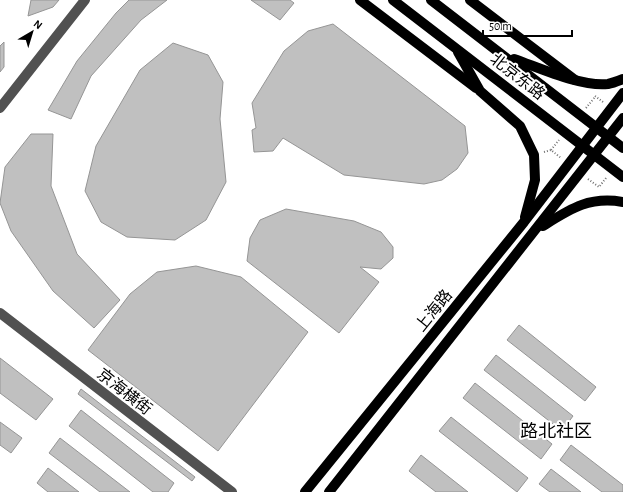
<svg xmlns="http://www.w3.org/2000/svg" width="623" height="492" font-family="'Alegreya Sans','Noto Sans SC',sans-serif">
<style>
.building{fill:#c0c0c0;stroke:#959595}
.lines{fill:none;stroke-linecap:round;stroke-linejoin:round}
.path{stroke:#737373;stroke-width:2;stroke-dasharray:1 2;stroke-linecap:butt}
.minor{stroke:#515151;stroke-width:10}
.major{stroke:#000;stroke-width:10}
.labels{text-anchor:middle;stroke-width:4;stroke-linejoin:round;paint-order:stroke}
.street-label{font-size:16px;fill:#000;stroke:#fff}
.quarter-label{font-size:18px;fill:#000;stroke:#fff}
</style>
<rect width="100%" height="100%" fill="#fff"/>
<g class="building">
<polygon points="31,0 59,0 53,7 28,16"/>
<polygon points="129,0 167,0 141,20 91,76 71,119 48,110 77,61 116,13"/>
<polygon points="251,0 290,0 294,3 280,20"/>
<polygon points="333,24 465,126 468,153 457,169 442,180 424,184 344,175 283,138 273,151 254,152 252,130 256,128 252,103 284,51 308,31"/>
<polygon points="4,42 4,67 0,72 0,46"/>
<polygon points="173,43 208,55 223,82 220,119 226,182 206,220 175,240 127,237 101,222 85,191 96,146 140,70"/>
<polygon points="31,134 53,134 51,186 77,254 120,300 94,328 53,291 11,231 0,203 5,167"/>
<polygon points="286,209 354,221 381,232 393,247 393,258 381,269 360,267 379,282 339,333 247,261 250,238 260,220"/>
<polygon points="196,266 241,277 308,332 218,451 88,350 130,294 157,272"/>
<polygon points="519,325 596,387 585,401 507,340"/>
<polygon points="496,355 573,416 562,431 484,370"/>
<polygon points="0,358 53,399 36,420 0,393"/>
<polygon points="475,383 552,444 541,459 463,398"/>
<polygon points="81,389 195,477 192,481 78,394"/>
<polygon points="81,410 174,483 168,492 153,492 69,426"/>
<polygon points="451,417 528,478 517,492 439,431"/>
<polygon points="0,422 22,438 11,453 0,445"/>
<polygon points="60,438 130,492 100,492 49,453"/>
<polygon points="571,445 623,485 623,492 602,492 560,460"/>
<polygon points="421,455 468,492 436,492 409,471"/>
<polygon points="48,468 79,492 48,492 37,483"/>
<polygon points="551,469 581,492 550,492 539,484"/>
</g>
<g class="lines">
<g class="path">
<polyline points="595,96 603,102"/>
<polyline points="586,108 595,97"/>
<polyline points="551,150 559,140"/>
<polyline points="544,152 551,150 561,158"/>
<polyline points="588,179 599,187 606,178"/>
</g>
<g class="minor">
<polyline points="0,108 85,0"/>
<polyline points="0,313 232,492"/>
</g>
<g class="major">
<polyline points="360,0 476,88"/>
<polyline points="393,0 623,177"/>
<polyline points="431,0 623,148"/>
<polyline points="470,0 575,80"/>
<polyline points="458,52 480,91 520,126 534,155 535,180 525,217"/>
<path d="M514 59C540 68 581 87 608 84 613 83 618 81 623 79"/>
<path d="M543 226C570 209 589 196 623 202"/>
<polyline points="305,492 524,222 623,93"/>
<polyline points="329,492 623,118"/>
</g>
</g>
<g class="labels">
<g class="street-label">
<text transform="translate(518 76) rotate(38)" y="6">北京东路</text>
<text transform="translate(433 310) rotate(-51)" y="6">上海路</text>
<text transform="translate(125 391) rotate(38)" y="6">京海横街</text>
</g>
<g class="quarter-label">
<text x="556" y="437">路北社区</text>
</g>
</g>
<g transform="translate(32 32) rotate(38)" stroke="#ffffff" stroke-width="3" paint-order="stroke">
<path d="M0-3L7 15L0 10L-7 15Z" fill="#000000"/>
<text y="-6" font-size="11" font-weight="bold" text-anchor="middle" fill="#000000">N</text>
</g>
<path d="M483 30v6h89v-6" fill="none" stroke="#000000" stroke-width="2"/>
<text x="489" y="30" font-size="12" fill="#000000" stroke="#ffffff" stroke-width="3" paint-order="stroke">50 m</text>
</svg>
